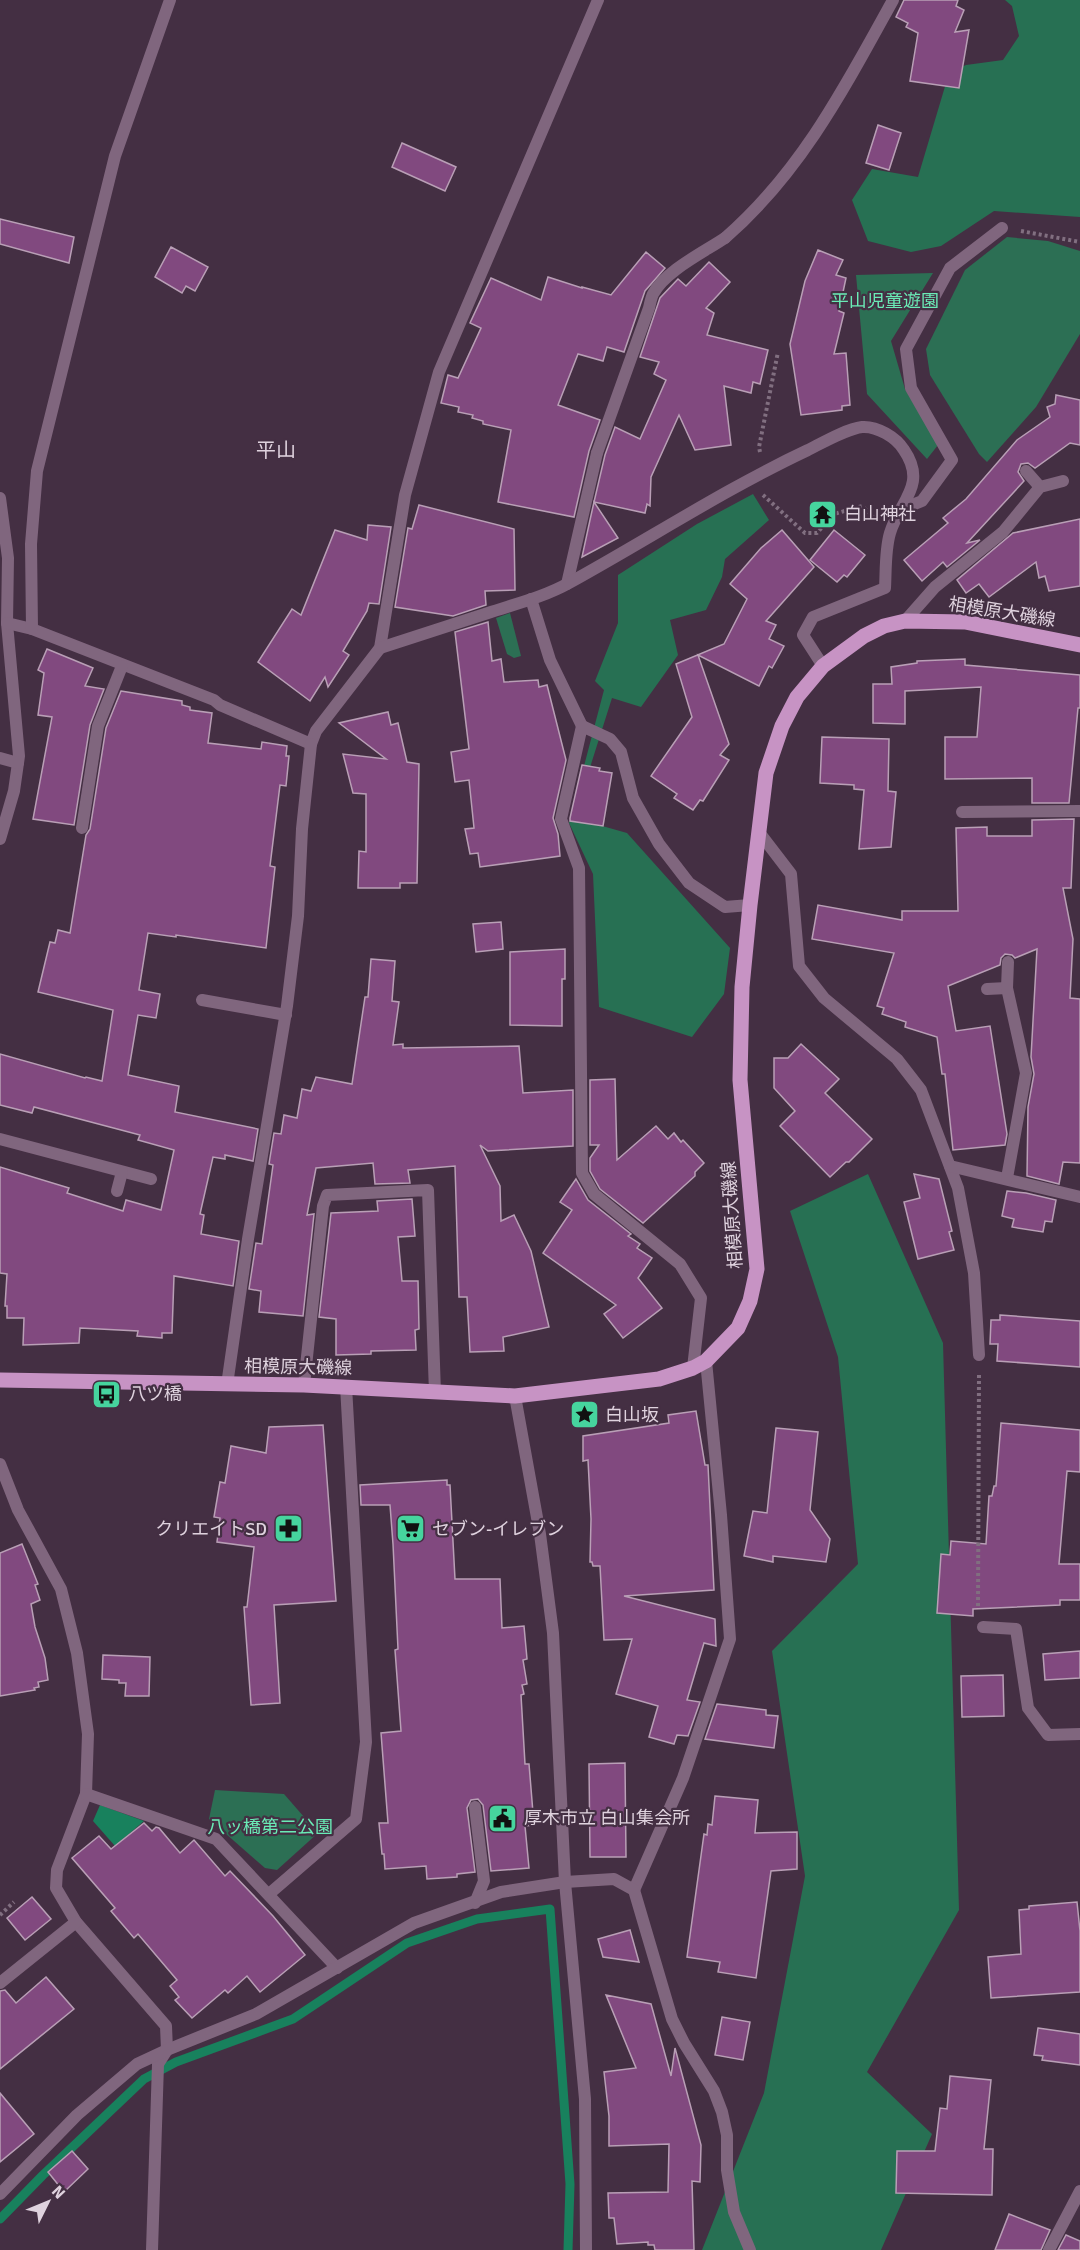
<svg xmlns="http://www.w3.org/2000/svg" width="1080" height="2250" font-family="Signika,'Noto Sans JP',sans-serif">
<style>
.green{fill:#2c6f54}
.forest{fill:#277053}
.water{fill:#18815d}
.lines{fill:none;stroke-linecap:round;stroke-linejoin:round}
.stream{stroke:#18815d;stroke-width:9}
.building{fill:#81497f;stroke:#b99fb6;stroke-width:1.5}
.path{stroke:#816f80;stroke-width:4;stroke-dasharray:3 3;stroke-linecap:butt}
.service{stroke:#80667e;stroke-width:12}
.minor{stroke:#80667e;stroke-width:12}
.tertiary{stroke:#80667e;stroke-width:12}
.primary{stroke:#c793c4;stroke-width:15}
.labels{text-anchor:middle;stroke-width:4.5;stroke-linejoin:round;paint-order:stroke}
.park-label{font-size:18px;fill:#6aebb6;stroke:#442f43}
.poi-label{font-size:18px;fill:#dfd2de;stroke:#442f43;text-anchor:start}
.street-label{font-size:18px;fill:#dfd2de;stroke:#442f43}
.neighbourhood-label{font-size:20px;fill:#dfd2de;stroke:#442f43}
</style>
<rect width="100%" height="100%" fill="#442f43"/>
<g class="green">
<polygon points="1007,237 1048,241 1080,251 1080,334 1036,407 987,462 979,454 930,375 926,349 965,270"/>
<polygon points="933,273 891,341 905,389 938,445 927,459 867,394 856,275"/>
<polygon points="510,613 521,656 514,658 507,654 496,618"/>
<polygon points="215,1790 284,1794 318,1833 277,1870 265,1868 209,1819"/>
</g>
<g class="forest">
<polygon points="1005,0 1080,0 1080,217 994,211 941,246 911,252 868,241 852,200 872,169 918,177 949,73 966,65 1003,60 1019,36 1012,6"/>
<polygon points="753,494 769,520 725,559 722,577 706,610 670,620 678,655 641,707 612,698 574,818 627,833 730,948 724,994 692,1037 599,1007 593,874 569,823 604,690 595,681 618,623 618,575 697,524"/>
<polygon points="868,1174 943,1343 959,1910 867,2072 932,2134 881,2250 702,2250 764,2093 805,1876 772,1651 858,1564 838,1357 790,1211"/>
</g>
<polygon class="water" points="100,1805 144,1821 115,1846 93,1821"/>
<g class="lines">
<polyline class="stream" points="0,2219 43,2175 144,2079 176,2062 293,2019 407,1943 477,1919 550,1909 570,2184 568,2250"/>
</g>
<g class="building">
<polygon points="904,0 958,0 956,6 964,10 955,32 969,30 959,88 910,81 918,33 906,27 908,23 896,17"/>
<polygon points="878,125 901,133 889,170 866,163"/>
<polygon points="402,143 456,167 445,191 392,167"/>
<polygon points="0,219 74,237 69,263 0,244"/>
<polygon points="171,247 208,267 195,291 186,286 182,293 155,277"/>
<polygon points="818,250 843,260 836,275 846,278 839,311 844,313 834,354 846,353 850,405 842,406 842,410 801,415 790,344 805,281"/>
<polygon points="646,252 665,268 645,291 624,352 607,347 603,361 578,354 558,405 600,420 589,451 574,517 498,502 511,430 483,424 483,421 472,418 473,415 458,412 459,407 441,403 448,375 458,378 481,328 470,323 491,278 541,300 548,277 582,288 582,287 611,295"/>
<polygon points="709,262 730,282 706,308 714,313 707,335 768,350 760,384 753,382 751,393 724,386 731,445 695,450 679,415 651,477 650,506 647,504 645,513 594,502 605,455 615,427 640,439 666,380 654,374 659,362 640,357 660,298 678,279 686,286"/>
<polygon points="1056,395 1080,400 1080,445 1070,443 1035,468 1028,463 1021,464 1018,472 1024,481 967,543 980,540 947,567 943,562 922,581 904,560 948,523 943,518 966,499 1017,440 1050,417 1047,407 1055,404"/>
<polygon points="594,502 618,538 582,557 590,520"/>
<polygon points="419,505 514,529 515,590 485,591 486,605 453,616 395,607 408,528 412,529"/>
<polygon points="1080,519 1080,586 1049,591 1045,576 1039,578 1036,562 989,597 979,584 966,593 957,580 1013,533"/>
<polygon points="368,525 391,527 379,604 369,603 367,611 343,651 349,655 328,687 325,677 310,701 258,662 292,609 301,615 335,530 367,540"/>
<polygon points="782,530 814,567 766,621 776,625 769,639 784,646 772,668 769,666 759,686 698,655 729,744 720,755 729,760 703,801 700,800 693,810 674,798 677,794 651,776 692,717 676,664 724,644 747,599 730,584 761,548"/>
<polygon points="834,530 865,555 847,577 844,575 837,582 810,560"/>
<polygon points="488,622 492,661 501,659 504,682 538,680 539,687 547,685 566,760 553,818 558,834 560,856 480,867 478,853 470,854 465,829 474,828 469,780 455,782 451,752 469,749 455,632"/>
<polygon points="47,649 93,668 85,686 104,689 90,725 74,825 33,819 52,717 38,715 44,673 38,670"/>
<polygon points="965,659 965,665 1080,675 1080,708 1078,708 1069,803 1032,803 1032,778 945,779 945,737 977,737 981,687 905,691 905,724 873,723 873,684 892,684 891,667 917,663 917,661"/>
<polygon points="121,691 182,701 182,705 190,707 190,710 212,713 208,743 261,749 262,742 287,746 286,756 289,756 286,786 280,785 270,866 275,867 266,948 176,935 176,937 148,933 139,990 160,994 156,1018 138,1015 128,1075 179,1086 175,1112 258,1129 253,1161 225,1155 225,1159 213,1157 200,1214 204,1215 201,1234 239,1241 233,1286 174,1276 172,1333 162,1333 162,1338 137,1336 138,1331 80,1328 79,1343 23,1345 24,1318 7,1318 7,1306 5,1306 7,1274 0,1273 0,1167 69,1188 67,1193 123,1211 126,1200 161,1210 174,1150 138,1140 140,1135 34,1107 32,1113 0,1105 0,1054 85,1078 86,1077 102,1081 113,1010 38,992 50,942 55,943 58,930 70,933 86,835 90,829 106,728"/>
<polygon points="388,712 391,725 398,723 407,762 419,764 417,883 400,883 400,888 358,888 359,851 366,852 366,794 353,793 343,754 386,759 339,723"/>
<polygon points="822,737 889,739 888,791 896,792 891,847 859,849 864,790 854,789 854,785 820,783"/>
<polygon points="582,765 600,768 599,771 612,773 603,826 570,821 570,818"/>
<polygon points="1074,819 1071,888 1063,888 1073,939 1070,998 1080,999 1080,1163 1063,1162 1059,1184 1027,1176 1028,1107 1034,1074 1031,1057 1037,949 1015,958 1012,955 1005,954 1001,958 1000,965 948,986 956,1031 990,1026 1007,1134 1005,1145 953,1150 945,1074 942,1074 937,1037 905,1027 906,1022 882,1014 884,1008 877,1006 894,953 812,939 818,905 902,920 902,911 958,911 956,828 987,827 987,836 1032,836 1032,820"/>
<polygon points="501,922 503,949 476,952 473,924"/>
<polygon points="565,949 565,979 562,979 562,1026 510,1025 510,952"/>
<polygon points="371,959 395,961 392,1001 399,1002 393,1045 403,1044 403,1048 519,1046 523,1093 573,1090 573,1146 488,1151 480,1145 500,1186 501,1221 514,1215 531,1251 549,1327 503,1337 504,1351 470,1352 467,1297 459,1297 455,1166 408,1170 410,1183 375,1184 373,1163 316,1168 307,1215 314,1214 303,1316 259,1312 261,1291 249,1289 256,1243 262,1244 273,1165 269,1164 274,1133 281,1134 284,1115 297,1118 302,1089 311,1091 316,1077 352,1084 365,997 368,997"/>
<polygon points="801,1044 839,1079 825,1093 872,1139 849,1162 846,1162 830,1177 780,1126 795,1111 774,1088 774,1058 788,1058"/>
<polygon points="615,1079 617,1160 656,1126 668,1139 674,1133 681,1142 683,1140 704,1163 695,1172 695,1176 643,1223 600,1189 590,1171 590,1158 599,1145 590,1145 590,1080"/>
<polygon points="914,1174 939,1179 952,1231 949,1232 954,1250 918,1259 904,1202 920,1198"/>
<polygon points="576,1179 588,1200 631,1234 628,1236 640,1244 637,1248 652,1258 638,1278 662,1308 623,1338 604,1314 616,1305 543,1253 572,1210 560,1202"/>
<polygon points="1007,1191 1026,1193 1056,1200 1052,1222 1045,1221 1043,1232 1012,1227 1014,1219 1002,1216"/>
<polygon points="412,1199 415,1236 398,1237 402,1281 418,1281 419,1329 415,1330 416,1350 371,1351 371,1354 336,1355 336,1319 319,1317 331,1213 378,1211 377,1201"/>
<polygon points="1000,1315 1080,1321 1080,1367 997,1361 998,1344 990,1344 991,1320 1000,1320"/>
<polygon points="696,1411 705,1465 708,1465 714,1590 624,1596 715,1619 716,1646 704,1643 687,1700 700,1702 688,1736 677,1735 674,1744 649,1737 658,1706 616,1694 632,1639 604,1640 600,1566 593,1566 592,1562 590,1562 591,1519 588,1460 583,1461 583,1436 669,1423 668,1415"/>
<polygon points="1001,1423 1080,1430 1080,1472 1067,1471 1059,1564 1080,1564 1080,1600 1060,1600 1060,1605 973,1609 973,1616 937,1613 941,1554 950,1555 951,1541 986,1544 989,1496 992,1496 994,1486 996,1486"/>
<polygon points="323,1425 336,1601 274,1605 280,1703 251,1705 244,1607 247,1607 254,1547 217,1542 220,1518 214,1517 220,1482 225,1483 231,1446 266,1453 269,1427"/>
<polygon points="776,1428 818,1432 810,1510 830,1539 826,1562 773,1556 773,1562 744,1556 753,1511 767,1513"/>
<polygon points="447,1480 447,1485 450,1485 455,1579 500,1579 502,1628 524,1626 527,1659 523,1660 527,1684 522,1685 524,1694 521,1695 525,1764 529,1764 534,1825 525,1826 529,1868 491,1871 483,1805 478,1799 471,1800 467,1808 475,1872 457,1874 457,1877 427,1879 426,1866 385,1869 384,1854 382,1854 379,1823 388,1823 381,1733 401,1731 395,1650 398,1649 393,1544 390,1505 361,1505 360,1485"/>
<polygon points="22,1544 38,1584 35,1585 40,1600 31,1604 35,1627 45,1658 48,1680 38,1682 39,1687 34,1688 35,1690 0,1696 0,1553"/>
<polygon points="1080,1651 1080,1678 1045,1680 1043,1654"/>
<polygon points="103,1655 150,1657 149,1696 125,1696 126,1683 119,1683 119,1680 102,1679"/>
<polygon points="1003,1675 1004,1716 962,1717 961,1676"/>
<polygon points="717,1704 766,1710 766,1715 778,1716 774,1748 705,1739"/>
<polygon points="625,1763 626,1857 590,1857 589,1764"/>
<polygon points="715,1796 758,1800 755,1833 797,1832 797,1869 771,1871 756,1978 718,1972 720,1962 687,1957 704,1834 707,1835 708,1824 712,1825"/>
<polygon points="144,1823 152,1831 156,1827 159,1828 180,1853 194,1840 225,1876 230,1871 273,1916 305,1955 260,1992 247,1976 228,1993 225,1990 192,2018 175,2000 179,1997 170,1986 177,1980 138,1934 134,1938 111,1911 115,1908 72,1858 99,1836 111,1849"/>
<polygon points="32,1897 51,1919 25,1940 7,1918"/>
<polygon points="1077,1902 1080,1931 1080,1992 991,1998 988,1957 1021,1954 1019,1910 1029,1909 1029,1906"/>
<polygon points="630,1930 639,1962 603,1957 598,1939"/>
<polygon points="46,1977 74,2009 0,2069 0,1991 5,1990 16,2003"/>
<polygon points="606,1995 651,2004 671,2076 675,2048 701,2145 700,2182 692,2181 694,2250 655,2250 654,2245 648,2245 648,2242 617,2244 614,2218 609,2218 608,2193 668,2192 669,2144 609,2146 609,2116 604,2072 636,2068"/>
<polygon points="722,2017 750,2022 743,2060 715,2055"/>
<polygon points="1038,2028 1080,2034 1080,2065 1042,2060 1043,2056 1034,2055"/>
<polygon points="950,2076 991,2080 984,2149 993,2149 992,2195 896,2193 897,2151 935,2151 940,2108 947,2109"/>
<polygon points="0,2093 34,2134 0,2162"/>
<polygon points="72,2151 88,2169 64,2192 48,2172"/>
<polygon points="1009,2214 1050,2230 1041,2250 995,2250"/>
<polygon points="1066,2235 1080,2241 1080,2250 1058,2250"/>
</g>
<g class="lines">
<g class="path">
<polyline points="1021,231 1080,242"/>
<polyline points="760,452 759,447 778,352"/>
<polyline points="763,495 805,533 817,533 834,514 862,506 874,517"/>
<polyline points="978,1606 979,1374"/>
<polyline points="0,1915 14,1902"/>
</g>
<g class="service">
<path d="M725 238C801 172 845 87 893 0"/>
<polyline points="567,584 597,453"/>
<polyline points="962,812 1080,811"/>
<polyline points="202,1000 286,1015"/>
</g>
<g class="minor">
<path d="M597 453 649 308C650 304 651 298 653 294 665 271 704 252 725 238"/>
<polyline points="1026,471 1040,487"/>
<polyline points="0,498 8,558 7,623 19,756 14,791 0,839"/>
<polyline points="902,509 922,501 952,460 911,388 906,349 950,268 1002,228"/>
<polyline points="531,599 550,660 582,726"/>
<polyline points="905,621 935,587 1003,532 1040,487 1063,481"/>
<polyline points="7,623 32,629 214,700 220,705 311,744 316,731 380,648 405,495 439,372 598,0"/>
<polyline points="32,629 31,544 37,471 115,156 170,0"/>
<path d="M380 648C416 636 452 625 488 613 515 604 544 597 569 583 649 539 725 489 808 450 822 443 846 429 862 427 877 426 896 437 904 450 928 485 899 502 890 533 885 550 886 570 885 588L813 617 803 635 823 666"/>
<polyline points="0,758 18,763"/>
<polyline points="82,828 98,726 122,666"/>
<polyline points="758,831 791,874 799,966 824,998 897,1059 921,1090 958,1188 974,1273 979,1355"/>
<polyline points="987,989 1007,988"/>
<polyline points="0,1139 151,1179"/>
<polyline points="950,1166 1080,1197"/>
<polyline points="1007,1178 1026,1073 1007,988 1008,962"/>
<polyline points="117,1191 122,1172"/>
<polyline points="693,1368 701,1298 680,1264 594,1194 582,1173 579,868 561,819 582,726 610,739 621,752 633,798 659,844 689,883 725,907 750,905"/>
<polyline points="227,1385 248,1239 287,1006 298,916 302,829 311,744"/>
<polyline points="304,1385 323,1206 327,1195 428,1190 435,1393"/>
<polyline points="0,1464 18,1510 61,1589 77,1653 88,1734 86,1794 57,1870 56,1888 76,1922 166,2026 167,2050 158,2064 152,2250"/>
<polyline points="983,1627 1016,1629 1028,1708 1048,1735 1080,1734"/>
<polyline points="86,1794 216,1839 337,1968"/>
<polyline points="475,1807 484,1881 475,1903"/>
<polyline points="634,1890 683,1778 730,1639 721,1515 706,1361"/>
<polyline points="269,1894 356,1819 366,1742 346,1386"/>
<polyline points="0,1983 76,1922"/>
<polyline points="0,2194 77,2115 137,2064 167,2050 256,2014 414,1923 501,1892 565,1882 614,1879 634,1890 672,2019 684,2043 714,2091 722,2112 727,2135 727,2170 734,2212 750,2250"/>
<polyline points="1049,2250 1080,2191"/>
</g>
<polyline class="tertiary" points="515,1396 540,1534 553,1633 565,1882 585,2099 586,2250"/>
<polyline class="primary" points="0,1380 304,1385 515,1396 659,1379 693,1368 706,1361 738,1328 750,1301 757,1269 740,1080 742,987 750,905 766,773 782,726 797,697 823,666 864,636 884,626 905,621 965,622 1080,645"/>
</g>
<defs>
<symbol id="temple-square" viewBox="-11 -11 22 22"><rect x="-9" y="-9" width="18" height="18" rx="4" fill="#46d49e" stroke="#442f43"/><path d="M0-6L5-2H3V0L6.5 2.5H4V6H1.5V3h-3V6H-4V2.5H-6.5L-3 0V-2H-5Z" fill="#111"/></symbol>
<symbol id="bus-square" viewBox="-11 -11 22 22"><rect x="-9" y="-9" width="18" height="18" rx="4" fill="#46d49e" stroke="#442f43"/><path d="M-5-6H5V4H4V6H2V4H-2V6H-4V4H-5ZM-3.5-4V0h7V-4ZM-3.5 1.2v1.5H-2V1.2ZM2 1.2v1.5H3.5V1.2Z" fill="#111"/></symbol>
<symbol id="sight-square" viewBox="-11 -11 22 22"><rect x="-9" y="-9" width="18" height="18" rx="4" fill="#46d49e" stroke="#442f43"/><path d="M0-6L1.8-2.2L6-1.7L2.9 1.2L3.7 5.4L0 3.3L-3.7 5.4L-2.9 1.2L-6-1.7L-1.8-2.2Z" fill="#111"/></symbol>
<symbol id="pharmacy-square" viewBox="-11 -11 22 22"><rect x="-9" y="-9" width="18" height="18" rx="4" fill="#46d49e" stroke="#442f43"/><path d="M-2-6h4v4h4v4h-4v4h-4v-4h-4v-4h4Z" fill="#111"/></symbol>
<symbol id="supermarket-square" viewBox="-11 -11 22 22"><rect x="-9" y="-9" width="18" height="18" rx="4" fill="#46d49e" stroke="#442f43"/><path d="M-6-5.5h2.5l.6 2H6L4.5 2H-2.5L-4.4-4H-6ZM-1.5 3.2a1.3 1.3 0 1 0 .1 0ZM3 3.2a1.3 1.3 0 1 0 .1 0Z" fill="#111"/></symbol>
<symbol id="civic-square" viewBox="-11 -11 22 22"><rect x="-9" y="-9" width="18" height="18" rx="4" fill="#46d49e" stroke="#442f43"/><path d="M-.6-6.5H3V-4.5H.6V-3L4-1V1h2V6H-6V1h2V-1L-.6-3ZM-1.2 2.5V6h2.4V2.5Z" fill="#111"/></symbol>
</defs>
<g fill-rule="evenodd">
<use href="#temple-square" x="806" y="498" width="33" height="33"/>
<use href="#bus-square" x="90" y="1378" width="33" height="33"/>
<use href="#sight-square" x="568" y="1398" width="33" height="33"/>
<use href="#pharmacy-square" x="272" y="1512" width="33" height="33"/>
<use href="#supermarket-square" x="394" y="1512" width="33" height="33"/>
<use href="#civic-square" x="486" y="1802" width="33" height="33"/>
</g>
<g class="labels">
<g class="park-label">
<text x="885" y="307">平山児童遊園</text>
<text x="270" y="1833">八ッ橋第二公園</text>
</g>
<g class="poi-label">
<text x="844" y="520">白山神社</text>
<text x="128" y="1400">八ツ橋</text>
<text x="605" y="1421">白山坂</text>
<text x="267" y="1535" text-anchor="end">クリエイトSD</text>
<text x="432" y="1535">セブン-イレブン</text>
<text x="524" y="1824">厚木市立 白山集会所</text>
</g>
<g class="street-label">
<text transform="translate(1002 612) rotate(9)" y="6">相模原大磯線</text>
<text transform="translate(732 1215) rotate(-94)" y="6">相模原大磯線</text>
<text transform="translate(298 1367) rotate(1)" y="6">相模原大磯線</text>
</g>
<g class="neighbourhood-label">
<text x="276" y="457">平山</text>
</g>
</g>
<g transform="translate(48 2202) rotate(47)" stroke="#442f43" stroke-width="4.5" paint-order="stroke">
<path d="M0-4.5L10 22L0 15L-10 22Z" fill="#dfd2de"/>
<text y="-9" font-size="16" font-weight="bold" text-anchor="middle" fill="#dfd2de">N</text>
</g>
</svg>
